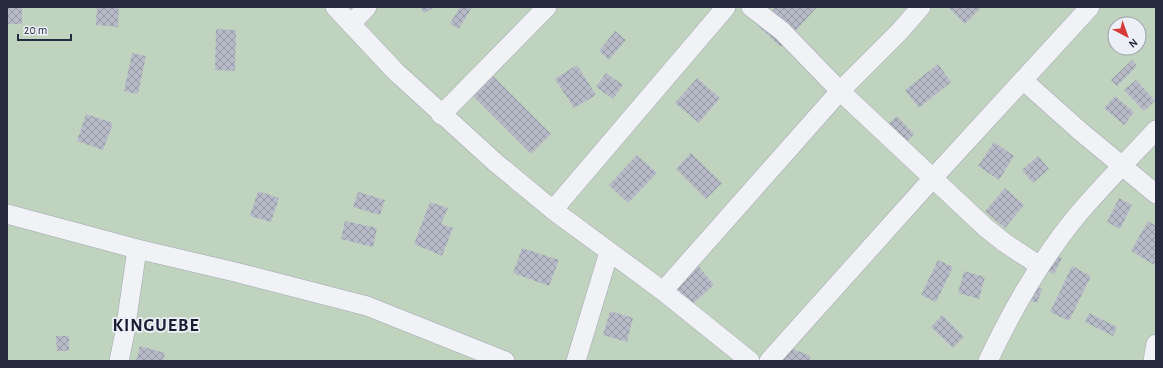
<svg xmlns="http://www.w3.org/2000/svg" width="1163" height="368" font-family="'Alegreya Sans',sans-serif">
<style>
.grass{fill:#c0d3be;fill-rule:evenodd}
.building{fill:url(#building-cross-hatch)}
.lines{fill:none;stroke-linecap:round;stroke-linejoin:round}
.street-casing{stroke:#a2a6b2;stroke-width:20}
.street{stroke:#f0f2f6;stroke-width:19}
.labels{text-anchor:middle;stroke-width:3.5;stroke-linejoin:round;paint-order:stroke}
.district-label{font-size:18px;font-weight:bold;letter-spacing:1px;fill:#181d31;stroke:#edeff6}
</style>
<defs>
<pattern id="building-cross-hatch" width="8" height="8" patternUnits="userSpaceOnUse"><rect width="8" height="8" fill="#b7bbc8"/><path d="M0 0l8 8M0 8l8-8" fill="none" stroke="#9598a4"/></pattern>
</defs>
<rect width="100%" height="100%" fill="#dde0e8"/>
<path class="grass" d="M7 7H1156V361H7ZM1115 24H1139V48H1115Z"/>
<g class="building">
<polygon points="7,7 22,8 22,24 7,24"/>
<polygon points="97,7 119,7 118,27 96,25"/>
<polygon points="420,7 435,7 424,13"/>
<polygon points="460,7 472,7 459,29 450,24"/>
<polygon points="776,7 817,7 781,47 758,26"/>
<polygon points="948,7 978,7 980,9 965,24"/>
<polygon points="216,29 236,30 235,71 215,70"/>
<polygon points="615,31 626,40 609,60 599,51"/>
<polygon points="132,53 146,56 138,94 124,91"/>
<polygon points="1132,60 1137,66 1117,86 1111,80"/>
<polygon points="938,64 951,82 919,108 905,90"/>
<polygon points="577,65 596,95 574,108 555,79"/>
<polygon points="606,73 623,85 613,99 596,87"/>
<polygon points="493,76 551,134 531,154 473,96"/>
<polygon points="697,78 720,98 699,123 675,103"/>
<polygon points="1136,80 1155,101 1144,111 1124,90"/>
<polygon points="1115,96 1134,112 1124,125 1104,108"/>
<polygon points="86,114 113,123 103,150 77,141"/>
<polygon points="897,116 914,134 899,149 881,130"/>
<polygon points="994,142 1014,156 999,180 978,166"/>
<polygon points="691,153 722,183 706,199 676,169"/>
<polygon points="637,155 657,173 628,203 609,185"/>
<polygon points="1038,156 1049,169 1033,183 1022,170"/>
<polygon points="1005,188 1024,205 1005,228 985,211"/>
<polygon points="258,191 279,198 271,222 250,216"/>
<polygon points="358,192 385,200 380,215 353,207"/>
<polygon points="1119,198 1132,205 1120,229 1107,222"/>
<polygon points="430,202 448,208 441,224 453,228 442,256 414,244"/>
<polygon points="345,221 377,228 373,247 341,239"/>
<polygon points="1148,221 1156,226 1156,266 1131,251"/>
<polygon points="522,248 559,260 549,286 513,273"/>
<polygon points="1048,251 1062,258 1054,274 1040,267"/>
<polygon points="938,260 953,267 936,302 921,295"/>
<polygon points="694,261 714,285 691,305 670,281"/>
<polygon points="1072,266 1091,276 1069,321 1050,312"/>
<polygon points="964,271 985,277 979,299 958,293"/>
<polygon points="1032,286 1042,289 1037,303 1027,299"/>
<polygon points="610,311 633,318 627,342 603,335"/>
<polygon points="1089,313 1117,327 1113,336 1085,322"/>
<polygon points="942,315 964,337 953,348 931,327"/>
<polygon points="56,336 69,336 69,351 57,351"/>
<polygon points="780,344 811,356 809,361 773,361"/>
<polygon points="140,346 165,353 163,361 136,361"/>
</g>
<g class="lines">
<defs>
<g id="street">
<polyline points="335,7 396,72 496,163 553,210 663,291 750,361"/>
<polyline points="751,7 782,31 840,91 986,228 1005,243 1040,266"/>
<polyline points="351,24 367,7"/>
<polyline points="1024,81 1080,131 1156,194"/>
<polyline points="441,115 547,7"/>
<polyline points="553,210 726,7"/>
<polyline points="7,214 137,249 235,272 367,306 505,361"/>
<polyline points="663,291 840,91 900,31 921,7"/>
<polyline points="119,361 125,332 137,249"/>
<polyline points="576,361 609,252"/>
<polyline points="769,361 933,178 1090,7"/>
<path d="M988 361C1012 310 1040 261 1075 218 1101 187 1129 159 1156 130"/>
<polyline points="1153,361 1156,344"/>
</g>
</defs>
<use href="#street" class="street-casing"/>
<use href="#street" class="street"/>
</g>
<g class="labels">
<g class="district-label">
<text x="156" y="331">KINGUEBE</text>
</g>
</g>
<rect width="1163" height="368" fill="none" stroke="#262b40" stroke-width="16"/>
<g transform="translate(1127 36) rotate(139)"><circle r="19" fill="#edeff6" stroke="#9da1ad"/>
<path d="M0-3L7 15L0 10L-7 15Z" fill="#d73939"/>
<text y="-6" font-size="11" font-weight="bold" text-anchor="middle" fill="#262b40">N</text>
</g>
<path d="M18 34v6h53v-6" fill="none" stroke="#262b40" stroke-width="2"/>
<text x="24" y="34" font-size="12" fill="#262b40" stroke="#edeff6" stroke-width="3" paint-order="stroke">20 m</text>
</svg>
